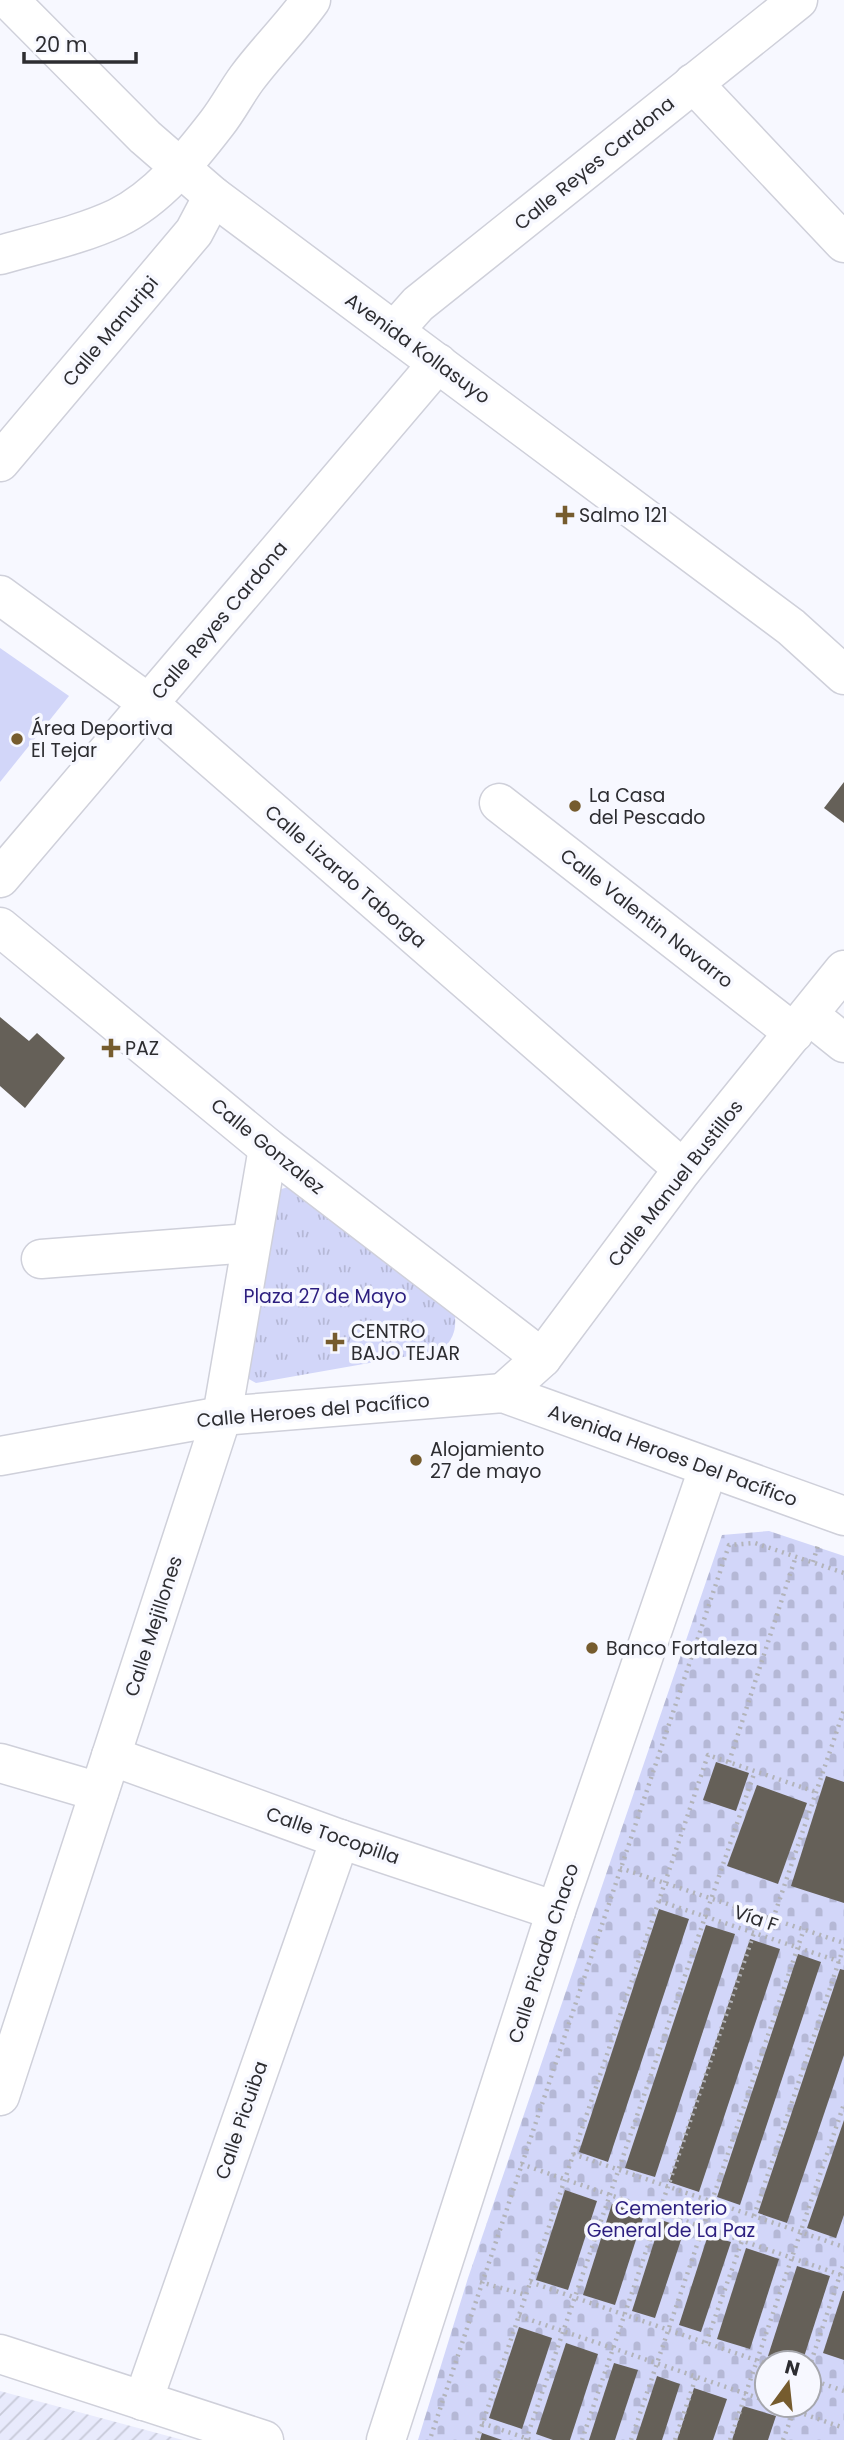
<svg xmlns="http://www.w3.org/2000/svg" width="844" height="2440" font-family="Poppins,sans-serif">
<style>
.industrial{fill:url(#industrial-furrows)}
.grass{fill:#d2d6f9}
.cemetery{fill:url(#cemetery-stones);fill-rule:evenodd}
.park{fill:url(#park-tufts)}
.building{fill:#656058}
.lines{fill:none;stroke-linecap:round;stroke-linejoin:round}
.minor-casing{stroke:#cfd0da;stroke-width:41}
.major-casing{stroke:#cfd0da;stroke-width:41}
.path{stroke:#b2b3b9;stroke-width:4.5;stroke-dasharray:2 5;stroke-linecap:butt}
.minor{stroke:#fff;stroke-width:38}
.major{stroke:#fff;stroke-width:38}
.poi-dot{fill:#765c2e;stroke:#f7f8ff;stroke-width:2.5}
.labels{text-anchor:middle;stroke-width:7;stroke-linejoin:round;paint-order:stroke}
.street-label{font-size:19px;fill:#2d2d31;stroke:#f7f8ff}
.poi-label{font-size:19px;fill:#2d2d31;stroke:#f7f8ff;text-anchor:start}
.park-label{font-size:19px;fill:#2c1e7f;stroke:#f7f8ff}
</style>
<defs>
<pattern id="industrial-furrows" width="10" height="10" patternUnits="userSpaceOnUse" patternTransform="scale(1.75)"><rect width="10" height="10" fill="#e8eafc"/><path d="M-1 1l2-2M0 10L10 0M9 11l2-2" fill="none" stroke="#c7c9d8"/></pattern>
<pattern id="cemetery-stones" width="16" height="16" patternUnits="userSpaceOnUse" patternTransform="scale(1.75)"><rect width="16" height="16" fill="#d2d6f9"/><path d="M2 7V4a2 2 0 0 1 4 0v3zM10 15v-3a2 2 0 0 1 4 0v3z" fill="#b5b8d6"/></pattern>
<pattern id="park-tufts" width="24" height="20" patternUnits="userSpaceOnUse" patternTransform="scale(1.75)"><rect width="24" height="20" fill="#d2d6f9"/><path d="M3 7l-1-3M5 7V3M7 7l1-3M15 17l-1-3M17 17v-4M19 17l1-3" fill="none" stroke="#b5b8d6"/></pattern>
</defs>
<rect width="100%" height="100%" fill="#f7f8ff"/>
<polygon class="industrial" points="0,2391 183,2440 0,2440"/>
<polygon class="grass" points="0,648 69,696 0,782"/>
<path class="cemetery" d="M769 1531 844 1556V2440H418L468 2278 722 1535ZM767 2363H809V2405H767Z"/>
<path class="park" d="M288 1187 454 1309C457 1327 455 1336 443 1350L256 1383 238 1373 275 1191Z"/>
<g class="building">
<polygon points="844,782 844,823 824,808"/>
<polygon points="0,1017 29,1041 37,1033 65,1058 25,1108 0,1086"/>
<polygon points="716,1762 749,1773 736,1811 703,1800"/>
<polygon points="826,1776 844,1782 844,1903 791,1886"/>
<polygon points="757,1785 807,1803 778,1884 727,1866"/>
<polygon points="659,1909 689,1919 608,2162 579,2152"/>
<polygon points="706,1925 735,1934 655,2177 625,2168"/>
<polygon points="750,1939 780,1949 699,2192 669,2182"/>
<polygon points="798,1954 821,1962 740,2205 717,2197"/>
<polygon points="840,1969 844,1970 844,2055 787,2223 758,2213"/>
<polygon points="844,2120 844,2215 836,2238 807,2228"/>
<polygon points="565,2190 597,2201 568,2290 536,2280"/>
<polygon points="612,2204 644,2215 615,2305 583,2295"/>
<polygon points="661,2220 685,2228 655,2318 632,2311"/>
<polygon points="708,2235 731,2242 701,2332 679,2325"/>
<polygon points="746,2248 779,2259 750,2349 717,2339"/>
<polygon points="797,2266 830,2276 802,2363 791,2363 768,2356"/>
<polygon points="843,2291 844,2291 844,2360 823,2353"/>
<polygon points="519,2327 552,2338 522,2429 489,2418"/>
<polygon points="566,2343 598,2354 570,2440 553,2440 536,2434"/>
<polygon points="614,2363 638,2370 615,2440 589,2440"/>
<polygon points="657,2376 680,2384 662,2440 636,2440"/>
<polygon points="694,2388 727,2399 713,2440 677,2440"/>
<polygon points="743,2406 776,2416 768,2440 732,2440"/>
<polygon points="482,2433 502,2440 480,2440"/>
</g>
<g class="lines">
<defs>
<g id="minor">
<polyline points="9,0 145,137 213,196 791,627 844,675"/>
<polyline points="693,83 844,243"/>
<path d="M0 255C38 244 81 235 117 218 158 198 190 158 217 123 228 109 236 93 247 78 267 51 291 28 311 0"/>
<polyline points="394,331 418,304 798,0"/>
<polyline points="0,462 194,232 213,196"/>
<polyline points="0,595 148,703 683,1169"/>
<polyline points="499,803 794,1033"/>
<polyline points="0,878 438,363"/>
<polyline points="0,927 268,1148 542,1358"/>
<polyline points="809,1015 844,1043"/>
<polyline points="41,1259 250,1243"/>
<polyline points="503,1393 542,1358 683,1169 844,970"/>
<polyline points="111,1756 340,1839 556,1911"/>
<polyline points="0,1763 99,1792"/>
<polyline points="0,2096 222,1416 268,1148"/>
<polyline points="0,2354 264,2440"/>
<polyline points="143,2401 340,1839"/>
<polyline points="386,2440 556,1911 708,1469"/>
</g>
<polyline id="major" points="0,1456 222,1416 503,1393 844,1516"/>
</defs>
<use href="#minor" class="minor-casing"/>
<use href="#major" class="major-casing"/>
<g class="path">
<polyline points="813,1562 818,1545"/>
<polyline points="729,1762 796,1556"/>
<polyline points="620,1868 844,1943"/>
<polyline points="659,1901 844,1963"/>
<polyline points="773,1919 844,1710"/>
<polyline points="573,2154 844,2247"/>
<polyline points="521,2164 844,2276"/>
<polyline points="754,2216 844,1946"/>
<polyline points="480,2282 526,2295"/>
<polyline points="530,2282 767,2364"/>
<polyline points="519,2316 767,2401"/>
<polyline points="706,2343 742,2241"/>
<polyline points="809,2368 844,2263"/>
<polyline points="809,2379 844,2391"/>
<polyline points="778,2405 844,2428"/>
<polyline points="482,2423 531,2440"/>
<polyline points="431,2436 729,1545 755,1543 844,1573"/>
<polyline points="477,2440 708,1755 816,1792"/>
<polyline points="526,2440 755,1771"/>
<polyline points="582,2440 760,1915"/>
<polyline points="631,2440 804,1929"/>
<polyline points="675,2440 696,2377"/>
<polyline points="730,2440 844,2104"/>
<polyline points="783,2440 796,2405"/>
</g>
<use href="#minor" class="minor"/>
<use href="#major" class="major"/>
</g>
<g class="poi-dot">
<path d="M561.5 504.5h7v7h7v7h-7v7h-7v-7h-7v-7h7z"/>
<circle cx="17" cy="739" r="7"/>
<circle cx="575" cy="806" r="7"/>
<path d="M107.5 1037.5h7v7h7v7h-7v7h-7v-7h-7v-7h7z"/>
<path d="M331.5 1331.5h7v7h7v7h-7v7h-7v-7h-7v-7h7z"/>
<circle cx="416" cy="1460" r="7"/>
<circle cx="592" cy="1648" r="7"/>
</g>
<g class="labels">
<g class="street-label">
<text transform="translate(594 163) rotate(-39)" y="7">Calle Reyes Cardona</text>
<text transform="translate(110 331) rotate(-50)" y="7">Calle Manuripi</text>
<text transform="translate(418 348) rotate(36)" y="7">Avenida Kollasuyo</text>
<text transform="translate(219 620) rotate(-50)" y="7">Calle Reyes Cardona</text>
<text transform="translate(346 876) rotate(41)" y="7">Calle Lizardo Taborga</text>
<text transform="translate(647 918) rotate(38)" y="7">Calle Valentin Navarro</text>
<text transform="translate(268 1146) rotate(39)" y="7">Calle Gonzalez</text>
<text transform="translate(675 1183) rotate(-52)" y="7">Calle Manuel Bustillos</text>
<text transform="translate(313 1410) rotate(-5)" y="7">Calle Heroes del Pacífico</text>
<text transform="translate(673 1455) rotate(20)" y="7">Avenida Heroes Del Pacífico</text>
<text transform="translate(153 1626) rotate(-72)" y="7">Calle Mejillones</text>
<text transform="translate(333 1835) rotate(19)" y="7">Calle Tocopilla</text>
<text transform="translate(756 1918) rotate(19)" y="7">Vía F</text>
<text transform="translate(543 1953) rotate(-72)" y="7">Calle Picada Chaco</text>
<text transform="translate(241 2120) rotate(-71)" y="7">Calle Picuiba</text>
</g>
<g class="poi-label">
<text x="579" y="522">Salmo 121</text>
<text x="31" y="735">Área Deportiva<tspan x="31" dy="22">El Tejar</tspan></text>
<text x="589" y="802">La Casa<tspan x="589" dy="22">del Pescado</tspan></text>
<text x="125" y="1055">PAZ</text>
<text x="351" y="1338">CENTRO<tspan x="351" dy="22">BAJO TEJAR</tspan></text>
<text x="430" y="1456">Alojamiento<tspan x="430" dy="22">27 de mayo</tspan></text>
<text x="606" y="1655">Banco Fortaleza</text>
</g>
<g class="park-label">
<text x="325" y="1303">Plaza 27 de Mayo</text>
<text x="671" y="2215">Cementerio<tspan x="671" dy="22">General de La Paz</tspan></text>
</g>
</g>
<g transform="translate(788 2384) rotate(15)"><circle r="33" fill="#f7f8ff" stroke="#a6a7ad" stroke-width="2"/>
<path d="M0-5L12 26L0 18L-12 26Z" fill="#765c2e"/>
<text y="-10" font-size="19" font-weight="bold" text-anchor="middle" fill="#2d2d31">N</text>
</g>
<path d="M24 52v10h112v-10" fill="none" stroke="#2d2d31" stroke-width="3.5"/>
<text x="35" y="52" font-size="21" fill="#2d2d31" stroke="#f7f8ff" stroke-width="5" paint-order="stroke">20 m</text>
</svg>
